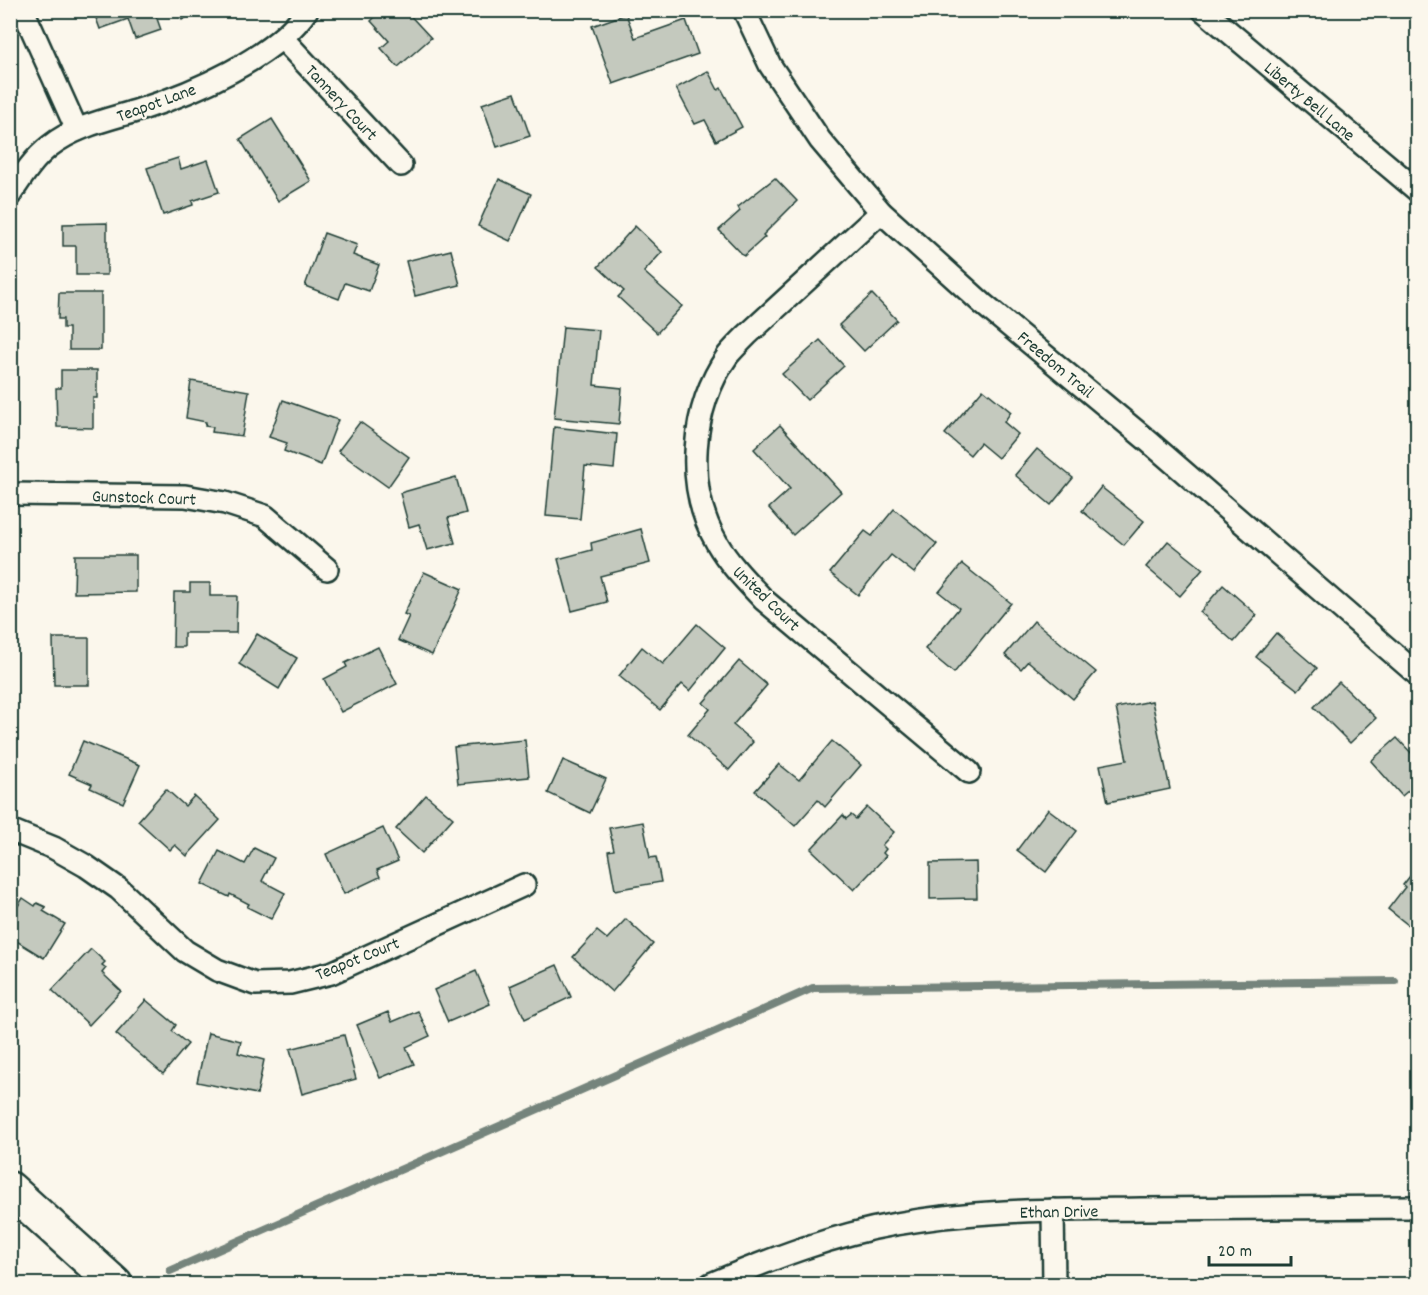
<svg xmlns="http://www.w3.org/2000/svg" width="1428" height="1295" font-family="Dekko,sans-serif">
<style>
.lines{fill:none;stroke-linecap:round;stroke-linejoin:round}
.stream{stroke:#74847b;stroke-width:8}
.building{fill:#c4c9be;stroke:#1f3d34;stroke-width:1.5}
.street-casing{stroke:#1f3d34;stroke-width:26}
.primary-casing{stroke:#1f3d34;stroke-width:38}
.street{stroke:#fbf7ec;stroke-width:21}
.primary{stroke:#fbf7ec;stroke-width:33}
.labels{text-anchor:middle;stroke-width:4.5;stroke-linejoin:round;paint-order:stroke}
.street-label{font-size:18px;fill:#1f3d34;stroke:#fbf7ec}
</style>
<rect width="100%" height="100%" fill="#fbf7ec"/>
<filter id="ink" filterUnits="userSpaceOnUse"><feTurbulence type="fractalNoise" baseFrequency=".0167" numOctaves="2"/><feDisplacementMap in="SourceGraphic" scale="12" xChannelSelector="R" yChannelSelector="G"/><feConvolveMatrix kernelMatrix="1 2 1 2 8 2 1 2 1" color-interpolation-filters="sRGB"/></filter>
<g filter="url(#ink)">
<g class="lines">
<polyline class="stream" points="170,1271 813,988 1395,981"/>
</g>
<g class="building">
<polygon points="93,10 154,10 161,30 135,39 128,19 100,29"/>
<polygon points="177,10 200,10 182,20"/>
<polygon points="382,10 405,10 431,38 398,67 381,48 389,41 371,21"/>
<polygon points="626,14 635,38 686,20 698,54 613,84 592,26"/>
<polygon points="708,71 718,90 721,88 742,127 716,141 705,120 695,124 676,88"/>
<polygon points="515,93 530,136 497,147 482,104"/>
<polygon points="272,119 311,181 278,201 240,139"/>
<polygon points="178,158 181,169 208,160 219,192 192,201 193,205 163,215 147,168"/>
<polygon points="775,178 797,201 763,235 765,237 744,256 719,230 740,211 738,207"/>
<polygon points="499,179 531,194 510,241 478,226"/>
<polygon points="107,223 107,275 76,275 76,246 63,246 63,224"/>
<polygon points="635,226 662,252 644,272 682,306 657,333 618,297 624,291 598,267"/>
<polygon points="324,233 357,245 353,255 379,265 369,291 345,283 339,299 305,286"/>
<polygon points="451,250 460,285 415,296 406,261"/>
<polygon points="59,293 101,293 101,350 69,350 69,328 63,328 63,319 58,319"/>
<polygon points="872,294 897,320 864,351 839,325"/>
<polygon points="563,327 599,330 594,385 622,388 619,424 554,418"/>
<polygon points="820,340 844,366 807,400 782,374"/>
<polygon points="61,370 97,370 97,398 93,398 93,428 57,427 56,388 61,388"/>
<polygon points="191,381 249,391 242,436 212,432 213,427 205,426 206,422 186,418"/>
<polygon points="983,389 1011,412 1004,422 1018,434 998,458 980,443 970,455 945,434"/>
<polygon points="283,400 338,420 321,465 284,451 287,443 269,437"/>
<polygon points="360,422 409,457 388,487 338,451"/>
<polygon points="780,425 841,492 793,535 769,508 790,489 754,449"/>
<polygon points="554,427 617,434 614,469 585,466 580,519 546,516"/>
<polygon points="1037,449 1073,478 1051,505 1015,475"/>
<polygon points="456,477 466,513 448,518 455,543 427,550 419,524 409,527 400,493"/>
<polygon points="1101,487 1144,521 1124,545 1082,511"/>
<polygon points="894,509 937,544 914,573 891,555 858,595 830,573 865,531 872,536"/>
<polygon points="641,529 650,563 600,576 607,602 572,611 558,559 592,550 591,543"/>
<polygon points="1168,541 1203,569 1180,596 1146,567"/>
<polygon points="75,555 136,555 136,592 74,593"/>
<polygon points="962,564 1011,603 954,673 925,649 959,608 939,592"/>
<polygon points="424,572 462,589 432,655 398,640 409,616 404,614"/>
<polygon points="190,583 210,583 210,596 237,596 236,633 184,633 184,647 173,647 174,592 190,592"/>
<polygon points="1223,585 1257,615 1234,642 1200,612"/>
<polygon points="1034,621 1096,672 1073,699 1028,661 1021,669 1005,655"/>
<polygon points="697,624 725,648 690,691 682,684 660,710 619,676 642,647 663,664"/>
<polygon points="1276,633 1317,668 1298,690 1256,657"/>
<polygon points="257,634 297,658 279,689 239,664"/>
<polygon points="53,638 89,638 89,685 54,685"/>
<polygon points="378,647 397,684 341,712 324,679 347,667 345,663"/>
<polygon points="739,661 767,685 733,725 753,742 729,770 688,735 710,709 703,703"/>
<polygon points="1339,682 1376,718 1350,743 1314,707"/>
<polygon points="1152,701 1170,789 1108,802 1100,765 1127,760 1116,708"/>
<polygon points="1397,738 1418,760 1418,782 1402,796 1371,761"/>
<polygon points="525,740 529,777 458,784 454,747"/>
<polygon points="83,741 140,765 123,803 90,788 92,784 69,774"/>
<polygon points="832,741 861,765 825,807 818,800 795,826 755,791 779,764 799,780"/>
<polygon points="563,760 606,779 590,813 548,793"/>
<polygon points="166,789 185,806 194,796 220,820 187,856 175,845 170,850 138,821"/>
<polygon points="426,795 453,818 422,853 396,829"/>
<polygon points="867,807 894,832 882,845 886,849 883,853 886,856 854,890 811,849 843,815 846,819 851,815 856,819"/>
<polygon points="1048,809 1077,831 1046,872 1017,850"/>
<polygon points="643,822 650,858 656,857 661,882 615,890 608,851 614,850 609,828"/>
<polygon points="383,828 398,861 377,870 380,877 344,894 326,854"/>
<polygon points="254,848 274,858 262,881 285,893 271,919 247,907 249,904 230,894 229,897 202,884 219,851 245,864"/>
<polygon points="976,862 977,898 930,899 930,863"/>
<polygon points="1418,866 1418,931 1417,932 1388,909 1405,887 1403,885"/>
<polygon points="23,898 35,906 37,903 46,907 43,911 65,924 44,958 10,937 10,918"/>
<polygon points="626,919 653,944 612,992 573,957 597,931 607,939"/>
<polygon points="91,949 105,962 102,965 106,968 102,973 121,991 89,1025 52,990"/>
<polygon points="557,965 571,997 525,1019 510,986"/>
<polygon points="476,971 490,1004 448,1022 434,990"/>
<polygon points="146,1000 176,1025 172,1031 188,1044 163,1074 116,1034"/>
<polygon points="418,1011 430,1036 406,1047 414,1064 380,1078 357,1025 388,1012 392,1022"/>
<polygon points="208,1033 241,1041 238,1053 264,1060 257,1094 197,1082"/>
<polygon points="344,1035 356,1079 302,1094 290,1049"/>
</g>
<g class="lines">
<defs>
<g id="street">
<polyline points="23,10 77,130"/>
<polyline points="744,10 770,65 820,140 881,212 983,304 1147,440 1418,675"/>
<polyline points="1203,10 1418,191"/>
<polyline points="282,38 401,165"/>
<path d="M10 195C22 177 33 159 50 146 75 126 110 119 139 110 192 93 275 58 307 10"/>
<path d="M881 212 747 335C741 341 734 348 728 355 691 408 684 486 717 543 729 564 747 582 764 600L969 772"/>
<polyline points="10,494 185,496 225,503 265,516 327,569"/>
<polyline points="10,830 54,848 86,866 119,889 185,951 217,970 255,984 290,983 331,973 524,885"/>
<polyline points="1053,1210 1054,1284"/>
<path d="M711 1284C771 1259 832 1235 896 1224 977 1209 1059 1210 1141 1209 1233 1208 1325 1208 1418 1207"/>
</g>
<polyline id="primary" points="10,1189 115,1284"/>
</defs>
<use href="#street" class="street-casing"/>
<use href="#primary" class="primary-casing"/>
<use href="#street" class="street"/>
<use href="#primary" class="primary"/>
</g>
</g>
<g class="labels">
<g class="street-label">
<text transform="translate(1310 101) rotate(40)" y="6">Liberty Bell Lane</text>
<text transform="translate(156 102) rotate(-20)" y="6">Teapot Lane</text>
<text transform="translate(342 102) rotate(47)" y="6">Tannery Court</text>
<text transform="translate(1056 364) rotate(40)" y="6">Freedom Trail</text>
<text transform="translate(144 497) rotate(2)" y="6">Gunstock Court</text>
<text transform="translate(767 598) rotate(44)" y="6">United Court</text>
<text transform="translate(357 958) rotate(-22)" y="6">Teapot Court</text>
<text transform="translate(1059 1211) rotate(-1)" y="6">Ethan Drive</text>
</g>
</g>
<rect width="1428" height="1295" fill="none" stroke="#fbf7ec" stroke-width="36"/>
<rect x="18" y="18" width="1392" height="1259" fill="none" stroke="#1f3d34" stroke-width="2" filter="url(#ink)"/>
<path d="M1209 1256v9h82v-9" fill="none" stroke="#1f3d34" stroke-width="3"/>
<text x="1218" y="1256" font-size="18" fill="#1f3d34" stroke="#fbf7ec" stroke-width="4.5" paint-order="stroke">20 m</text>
</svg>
